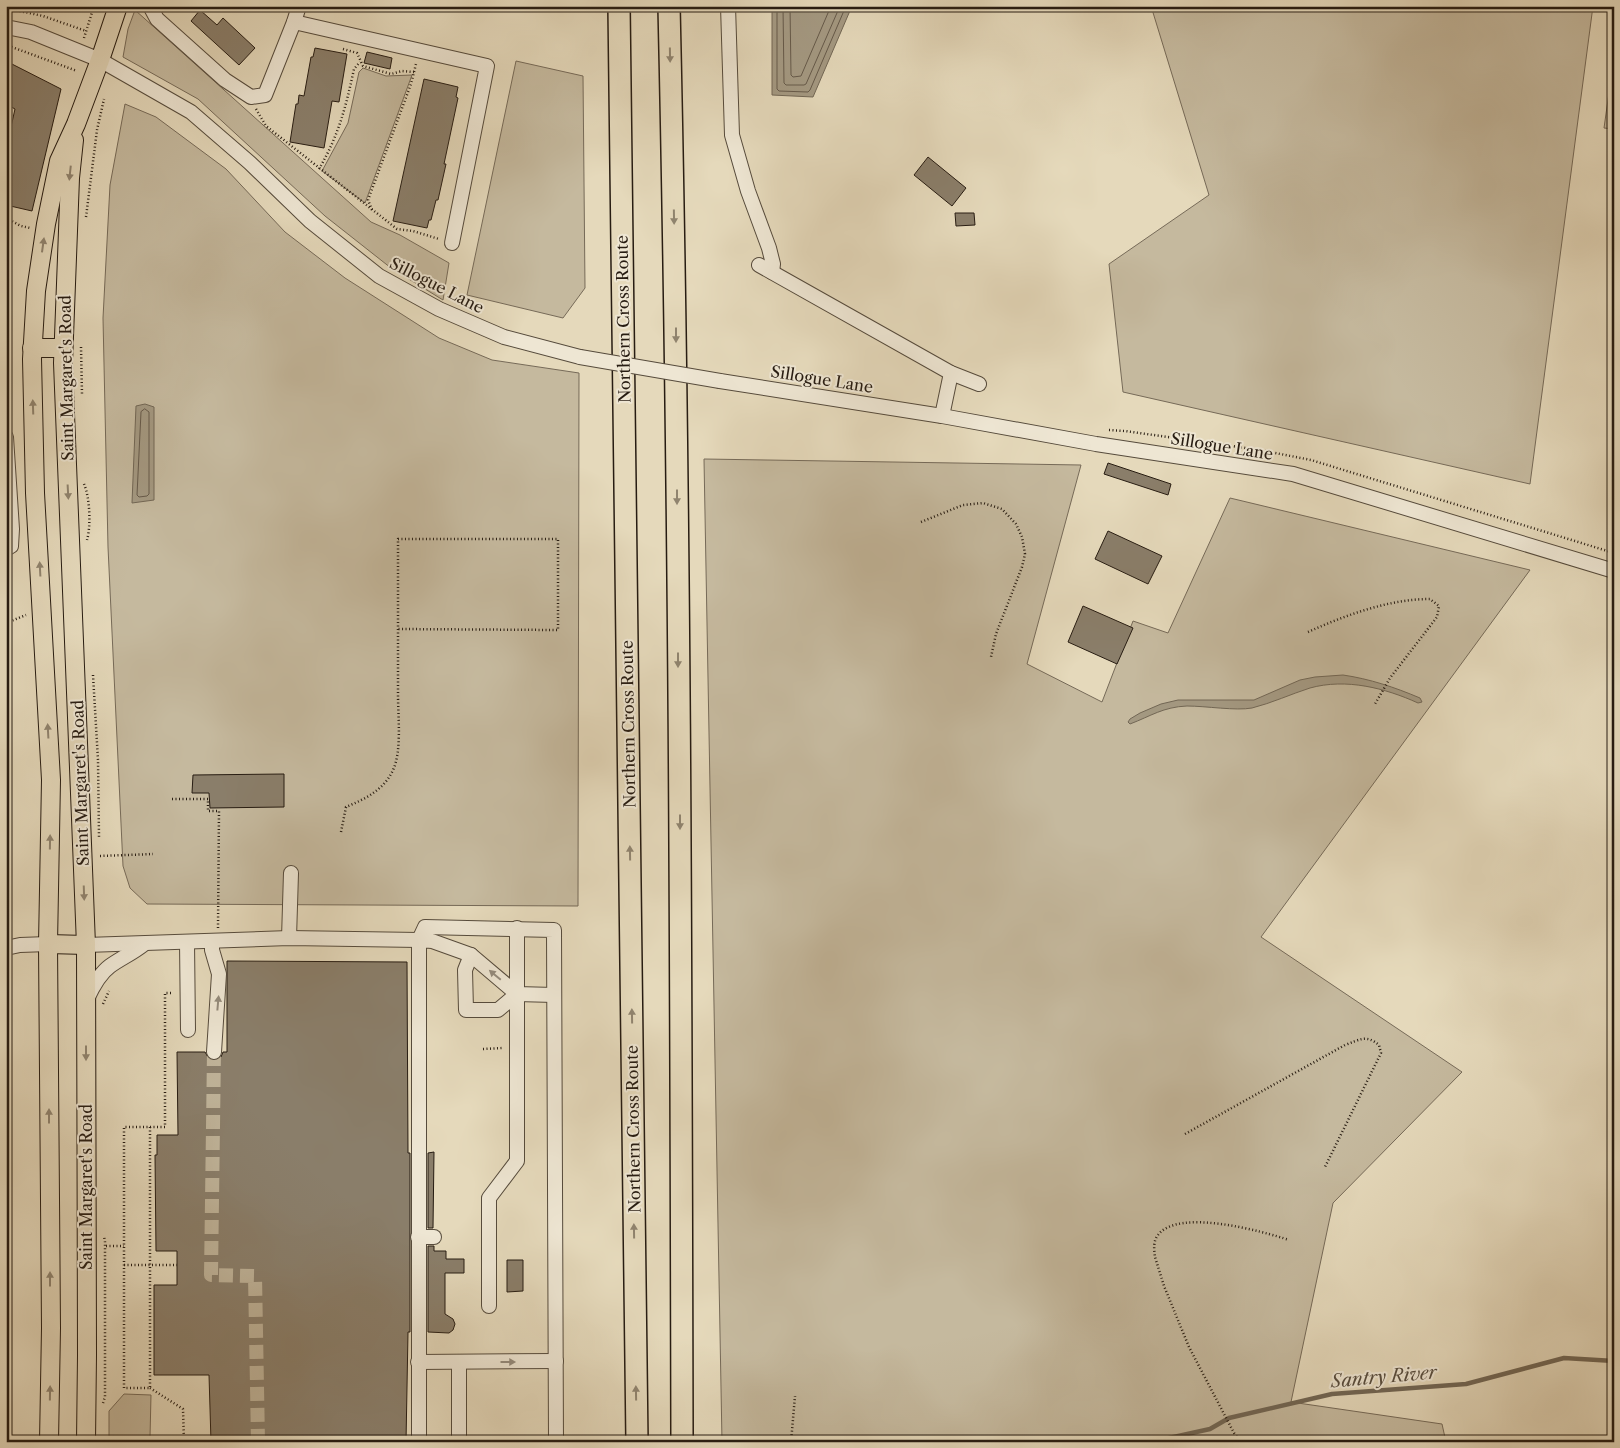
<svg xmlns="http://www.w3.org/2000/svg" width="1620" height="1448" font-family="'Libre Caslon Text',serif">
<style>
.green{fill:#c5b99e;stroke:#766a58}
.water{fill:#a49982;stroke:#726755}
.lines{fill:none;stroke-linecap:round;stroke-linejoin:round}
.shore{stroke:#665a4a;stroke-width:1}
.stream{stroke:#726755;stroke-width:4.5}
.building{fill:#8a7e6a;stroke:#271c12}
.minor-tunnel{stroke:#bfb399;stroke-width:14;stroke-dasharray:14 7;stroke-linecap:butt}
.minor-casing{stroke:#564b3c;stroke-width:16}
.major-casing{stroke:#271c12;stroke-width:20}
.highway-casing{stroke:#271c12;stroke-width:24}
.path{stroke:#271c12;stroke-width:2.5;stroke-dasharray:1 2.5;stroke-linecap:butt}
.minor{stroke:#eee6d3;stroke-width:14}
.major{stroke:#e5d9bb;stroke-width:18}
.highway{stroke:#e5d9bb;stroke-width:21}
.minor-bridge-casing{stroke:#564b3c;stroke-width:16;stroke-linecap:butt}
.minor-bridge{stroke:#eee6d3;stroke-width:14}
.oneway{fill:#90846f}
.oneway2{fill:#948b7c}
.labels{text-anchor:middle;stroke-width:4;stroke-linejoin:round;paint-order:stroke}
.street-label{font-size:16px;fill:#271c12;stroke:#eee6d3}
.water-label{font-size:18px;font-style:italic;fill:#594e3f;stroke:#eee6d3}
</style>
<rect width="100%" height="100%" fill="#e5d9bb"/>
<filter id="stains"><feTurbulence type="fractalNoise" baseFrequency=".004" numOctaves="4"/><feColorMatrix values="0 0 0 0 .2 0 0 0 0 .09 0 0 0 0 .02 0 0 0 .5 -.17"/></filter>
<radialGradient id="worn" r=".72"><stop offset=".6" stop-color="#630" stop-opacity="0"/><stop offset="1" stop-color="#630" stop-opacity=".3"/></radialGradient>
<g class="green">
<polygon points="1151,6 1593,6 1530,484 1123,392 1109,264 1209,195"/>
<polygon points="135,10 371,222 400,235 449,263 443,300 391,268 325,216 198,99 123,57 128,29"/>
<polygon points="1614,57 1614,129 1604,128"/>
<polygon points="516,61 583,76 585,288 563,318 467,295"/>
<polygon points="363,68 386,76 412,75 365,203 322,171 348,123 359,72"/>
<polygon points="125,104 156,117 226,169 285,232 345,278 439,338 492,360 579,373 578,906 147,904 130,888 123,866 108,547 103,318 110,185"/>
<polygon points="704,459 1081,465 1027,664 1102,702 1133,621 1168,633 1230,498 1530,570 1261,937 1462,1072 1333,1203 1291,1402 1442,1424 1446,1442 722,1442"/>
<polygon points="124,1394 151,1395 150,1437 172,1438 172,1442 109,1442 109,1411"/>
</g>
<g class="water">
<polygon points="772,6 852,6 813,97 772,95"/>
<polygon points="145,404 154,407 154,500 132,503 136,406"/>
<path d="M1343 675C1370 679 1394 687 1420 698L1422 702 1418 703C1385 688 1346 678 1310 688 1291 694 1272 703 1252 708 1236 711 1206 706 1187 706 1163 707 1151 716 1130 724L1128 722 1130 719 1140 713 1161 704 1178 700H1254L1300 680 1315 677Z"/>
</g>
<g class="lines">
<g class="shore">
<polyline points="777,6 777,89 779,91 808,92 810,90 846,6"/>
<polyline points="783,6 784,83 786,85 804,85 806,84 840,6"/>
<polyline points="790,6 791,75 793,77 801,76 831,6"/>
<polygon points="145,409 149,412 149,494 147,496 139,497 137,495 141,412"/>
</g>
<polyline class="stream" points="1160,1440 1210,1429 1229,1418 1332,1394 1466,1384 1564,1358 1614,1361"/>
</g>
<g class="building">
<polygon points="200,10 217,25 223,18 255,48 239,65 191,21"/>
<polygon points="315,48 347,54 339,102 332,101 324,148 290,142 296,104 298,104 299,95 304,96 311,57 313,57"/>
<polygon points="367,52 392,58 390,69 364,63"/>
<polygon points="6,61 61,89 32,211 6,205 6,149 15,109 6,104"/>
<polygon points="424,79 458,87 456,97 458,98 444,164 446,164 438,200 436,200 431,220 429,220 427,228 393,221"/>
<polygon points="928,157 966,188 952,206 914,175"/>
<polygon points="955,213 974,213 975,225 956,226"/>
<polygon points="1108,463 1171,484 1168,495 1104,474"/>
<polygon points="1108,531 1162,556 1148,584 1095,559"/>
<polygon points="1083,606 1133,628 1117,664 1068,642"/>
<polygon points="284,774 284,807 210,808 209,793 192,793 193,775"/>
<polygon points="227,961 407,962 408,1153 410,1153 410,1332 408,1332 406,1442 211,1442 209,1375 154,1375 154,1285 177,1285 177,1251 156,1251 155,1155 157,1155 157,1135 178,1135 177,1052 205,1052 209,1059 214,1061 221,1057 223,1052 227,1052"/>
<polygon points="434,1152 433,1228 428,1228 428,1153"/>
<polygon points="428,1246 434,1246 434,1251 446,1251 446,1259 464,1259 464,1273 445,1273 445,1314 453,1319 455,1324 453,1330 449,1333 428,1332"/>
<polygon points="507,1260 523,1260 523,1291 507,1292"/>
</g>
<g class="lines">
<polyline class="minor-tunnel" points="214,1052 211,1275 255,1276 258,1442"/>
<defs>
<g id="minor">
<polyline points="150,6 157,19 225,80 251,97 265,95 294,22 299,6"/>
<polyline points="728,6 732,135 748,191 769,248 773,264 772,272"/>
<polyline points="294,22 487,66 452,243"/>
<polyline points="6,27 31,32 100,60 191,112 250,163 310,221 379,276 439,309 504,337 580,357"/>
<polyline points="759,265 951,373 979,384"/>
<polyline points="720,381 942,416 1096,444 1293,474 1614,571"/>
<polyline points="942,416 951,373"/>
<polyline points="6,437 12,529 11,546 6,549"/>
<polyline points="289,938 291,873"/>
<polyline points="212,941 212,950 219,974 214,1052"/>
<polyline points="187,942 188,1030"/>
<polyline points="86,945 289,938 419,940 425,927 554,930 556,1442"/>
<polyline points="6,948 20,945 48,944"/>
<polyline points="471,955 465,970 466,1010 498,1010 517,994"/>
<path d="M87 999C92 988 99 974 110 966 121 958 133 953 144 944"/>
<polyline points="418,1237 434,1237"/>
<polyline points="489,1306 489,1198 517,1161 517,928"/>
<polyline points="418,1362 556,1361"/>
<polyline points="459,1362 459,1442"/>
<polyline points="419,1442 419,940 432,941 471,955 517,994 554,995"/>
</g>
<g id="major">
<polyline points="74,140 70,178 63,363 86,945 87,1355 86,1442"/>
<polyline points="32,348 63,348"/>
<polyline points="48,944 86,945"/>
<polyline points="49,1442 51,1328 48,944 51,780 35,493 32,359 36,291 46,224 59,161 76,124 100,60 118,6"/>
</g>
<g id="highway">
<polyline points="619,6 637,1442"/>
<path d="M669 6C680 485 681 963 682 1442"/>
</g>
</defs>
<use href="#minor" class="minor-casing"/>
<use href="#major" class="major-casing"/>
<use href="#highway" class="highway-casing"/>
<g class="path">
<polyline points="6,8 43,16 86,31"/>
<polyline points="84,38 94,6"/>
<polyline points="6,43 9,46 77,71"/>
<polyline points="343,49 357,53 363,66 391,74 402,71 414,72"/>
<polyline points="256,109 266,126 397,229 413,231 439,239"/>
<polyline points="6,113 8,113"/>
<path d="M319 169C339 135 346 106 354 69L360 62"/>
<polyline points="372,210 368,200 411,84 416,64"/>
<polyline points="86,217 97,130 104,99"/>
<polyline points="6,218 21,226 30,228"/>
<polyline points="81,347 82,394"/>
<polyline points="1109,430 1125,431 1260,450 1311,460 1614,553"/>
<path d="M84 484C90 498 91 526 87 540"/>
<polyline points="921,522 963,505 983,503 1002,509 1016,524 1022,537 1025,554 1022,567 996,634 991,657"/>
<polyline points="6,623 26,615"/>
<path d="M1308 632C1346 615 1389 599 1430 599L1439 606 1437 617 1390 678 1375 704"/>
<polyline points="93,675 98,760 99,837"/>
<polyline points="172,799 208,799 208,811 219,811 218,928"/>
<path d="M341 832 346 807C365 799 384 790 393 770 402 751 398 716 398 695 398 643 398 591 398 539H558V630L398 629"/>
<polyline points="100,856 153,854"/>
<polyline points="103,1004 109,991"/>
<polyline points="483,1049 503,1048"/>
<polyline points="150,1127 150,1388 124,1388 124,1127 165,1127 165,993 173,993"/>
<path d="M1185 1134 1345 1045C1359 1040 1366 1034 1379 1045L1381 1053 1325 1167"/>
<polyline points="106,1246 124,1246"/>
<polyline points="124,1265 177,1265"/>
<polyline points="150,1388 183,1409 184,1442"/>
<polyline points="103,1403 105,1397 105,1242 104,1236"/>
<polyline points="791,1442 795,1396"/>
<path d="M1241 1442 1234 1433 1189 1347 1164 1286 1155 1257C1154 1250 1153 1241 1158 1235 1178 1208 1262 1231 1289 1240"/>
</g>
<use href="#minor" class="minor"/>
<use href="#major" class="major"/>
<use href="#highway" class="highway"/>
<defs>
<polyline id="minor-bridge" points="580,357 720,381"/>
</defs>
<use href="#minor-bridge" class="minor-bridge-casing"/>
<use href="#minor-bridge" class="minor-bridge"/>
</g>
<defs><path id="oneway-solid" d="M-6-.8H1V-3.2L6.5 0L1 3.2V.8H-6Z" transform="scale(1.25)"/></defs>
<g class="oneway">
<use href="#oneway-solid" transform="translate(670 55) rotate(89)"/>
<use href="#oneway-solid" transform="translate(70 173) rotate(96)"/>
<use href="#oneway-solid" transform="translate(674 217) rotate(89)"/>
<use href="#oneway-solid" transform="translate(43 245) rotate(-82)"/>
<use href="#oneway-solid" transform="translate(676 335) rotate(90)"/>
<use href="#oneway-solid" transform="translate(33 407) rotate(-92)"/>
<use href="#oneway-solid" transform="translate(68 492) rotate(87)"/>
<use href="#oneway-solid" transform="translate(677 497) rotate(90)"/>
<use href="#oneway-solid" transform="translate(40 569) rotate(-93)"/>
<use href="#oneway-solid" transform="translate(678 660) rotate(90)"/>
<use href="#oneway-solid" transform="translate(48 731) rotate(-93)"/>
<use href="#oneway-solid" transform="translate(680 822) rotate(90)"/>
<use href="#oneway-solid" transform="translate(50 842) rotate(-89)"/>
<use href="#oneway-solid" transform="translate(630 853) rotate(-91)"/>
<use href="#oneway-solid" transform="translate(84 893) rotate(88)"/>
<use href="#oneway-solid" transform="translate(632 1016) rotate(-91)"/>
<use href="#oneway-solid" transform="translate(86 1053) rotate(90)"/>
<use href="#oneway-solid" transform="translate(49 1116) rotate(-90)"/>
<use href="#oneway-solid" transform="translate(634 1231) rotate(-91)"/>
<use href="#oneway-solid" transform="translate(50 1279) rotate(-90)"/>
<use href="#oneway-solid" transform="translate(50 1393) rotate(-89)"/>
<use href="#oneway-solid" transform="translate(636 1393) rotate(-91)"/>
</g>
<g class="oneway2">
<use href="#oneway-solid" transform="translate(495 975) rotate(-140)"/>
<use href="#oneway-solid" transform="translate(218 1003) rotate(-85)"/>
<use href="#oneway-solid" transform="translate(508 1362)"/>
</g>
<g class="labels">
<g class="street-label">
<text transform="translate(437 285) rotate(27)" y="6">Sillogue Lane</text>
<text transform="translate(623 319) rotate(-91)" y="6">Northern Cross Route</text>
<text transform="translate(66 378) rotate(-91)" y="6">Saint Margaret's Road</text>
<text transform="translate(822 379) rotate(9)" y="6">Sillogue Lane</text>
<text transform="translate(1222 446) rotate(9)" y="6">Sillogue Lane</text>
<text transform="translate(628 724) rotate(-91)" y="6">Northern Cross Route</text>
<text transform="translate(80 783) rotate(-92)" y="6">Saint Margaret's Road</text>
<text transform="translate(633 1129) rotate(-91)" y="6">Northern Cross Route</text>
<text transform="translate(86 1187) rotate(-90)" y="6">Saint Margaret's Road</text>
</g>
<g class="water-label">
<text transform="translate(1384 1377) rotate(-5)" y="6">Santry River</text>
</g>
</g>
<rect width="1620" height="1448" fill="none" stroke="#e5d9bb" stroke-width="25"/>
<rect x="8" y="8" width="1605" height="1433" fill="none" stroke="#271c12" stroke-width="2.5"/>
<rect x="12" y="12" width="1595" height="1423" fill="none" stroke="#271c12"/>
<rect width="100%" height="100%" filter="url(#stains)"/>
<rect width="100%" height="100%" fill="url(#worn)"/>
</svg>
